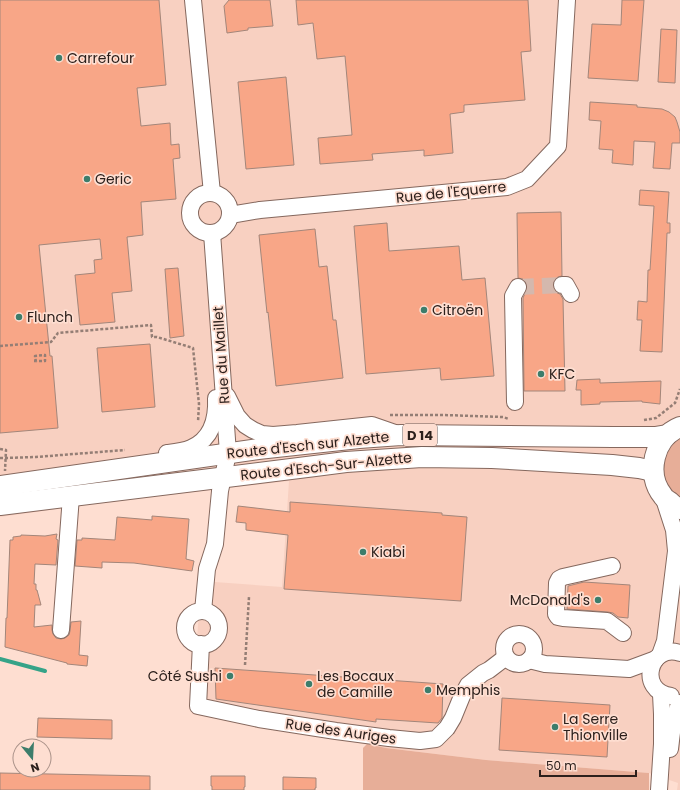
<svg xmlns="http://www.w3.org/2000/svg" width="680" height="790" font-family="Poppins,sans-serif">
<style>
.built{fill:#f8d0c1}
.green{fill:#e7ae98}
.lines{fill:none;stroke-linecap:round;stroke-linejoin:round}
.stream{stroke:#36a388;stroke-width:4}
.building{fill:#f8a687;stroke:#a3867a}
.minor-tunnel{stroke:#d4b8ad;stroke-width:16;stroke-dasharray:16 8;stroke-linecap:butt}
.minor-casing{stroke:#85685e;stroke-width:18}
.major-casing{stroke:#85685e;stroke-width:22}
.path{stroke:#947e75;stroke-width:2.5;stroke-dasharray:3 2;stroke-linecap:butt}
.minor{stroke:#fff;stroke-width:16}
.major{stroke:#fff;stroke-width:20}
.poi-dot{fill:#3d7d6b;stroke:#feded1;stroke-width:1.5}
.labels{text-anchor:middle;stroke-width:3.5;stroke-linejoin:round;paint-order:stroke}
.shield{fill:#feded1;stroke:#6b5952;stroke-width:1}
.shield-label{font-size:13px;font-weight:bold;fill:#2c201c}
.poi-label{font-size:14px;fill:#2c201c;stroke:#feded1;text-anchor:start}
.street-label{font-size:14px;fill:#2c201c;stroke:#feded1}
</style>
<rect width="100%" height="100%" fill="#feded1"/>
<polygon class="built" points="0,0 680,0 680,790 677,790 678,783 649,773 486,760 386,748 192,714 201,581 282,587 289,481 120,500 0,517"/>
<g class="green">
<polygon points="680,434 680,501 661,479 661,454"/>
<polygon points="367,744 386,748 486,760 649,773 649,790 363,790 363,748"/>
</g>
<g class="lines">
<polyline class="stream" points="0,659 45,671"/>
</g>
<g class="building">
<polygon points="0,0 159,0 166,85 137,88 141,126 170,123 171,145 179,144 180,158 173,159 176,199 141,202 143,235 127,237 132,291 112,293 115,322 80,325 75,275 95,273 94,260 102,259 100,239 39,245 50,356 52,356 58,428 0,433"/>
<polygon points="229,0 270,0 273,26 248,28 248,30 227,33 224,6"/>
<polygon points="296,0 528,0 531,51 521,52 525,100 464,105 464,112 450,114 453,153 424,156 424,150 372,154 373,160 320,164 318,138 352,135 345,56 317,59 313,23 298,25"/>
<polygon points="622,0 644,0 638,81 588,78 592,24 621,25"/>
<polygon points="661,29 677,30 675,83 658,82"/>
<polygon points="286,77 294,165 246,169 238,82"/>
<polygon points="590,102 637,105 637,107 662,109 669,112 675,117 677,122 680,132 680,143 672,143 670,169 653,168 655,142 634,141 633,165 612,163 613,150 599,149 601,121 589,120"/>
<polygon points="640,190 669,192 667,223 670,223 670,233 667,233 662,352 640,351 642,320 637,320 638,301 647,302 648,270 650,270 654,206 639,205"/>
<polygon points="561,212 562,276 558,277 554,280 553,285 554,290 557,293 560,294 563,299 565,391 524,391 523,298 526,291 527,286 526,282 523,279 518,278 517,213"/>
<polygon points="387,223 389,251 459,246 462,280 485,278 494,376 441,380 440,368 366,374 354,226"/>
<polygon points="315,229 319,267 327,266 333,320 336,320 343,378 276,386 268,312 267,313 259,235"/>
<polygon points="178,268 184,336 170,338 165,269"/>
<polygon points="150,344 155,407 102,412 97,348"/>
<polygon points="600,379 600,383 661,381 660,404 642,402 642,401 600,402 600,404 581,405 581,390 576,390 577,380"/>
<polygon points="290,502 442,513 442,515 467,517 461,601 284,589 288,535 246,530 246,523 236,522 238,506 290,512"/>
<polygon points="152,516 189,519 186,559 194,561 192,571 134,563 102,562 102,568 75,566 77,540 82,540 82,538 115,540 117,517 152,520"/>
<polygon points="57,534 56,539 58,540 56,565 35,564 34,584 36,584 36,590 37,590 41,605 35,605 34,627 52,625 52,630 53,634 56,638 61,639 65,638 69,635 70,631 71,622 81,621 79,655 88,656 87,666 67,664 67,663 5,647 6,618 7,618 10,540 13,540 13,537 21,536 21,535 45,536"/>
<polygon points="584,582 630,585 628,618 618,617 613,613 608,612 567,609 568,586"/>
<polygon points="215,668 443,684 442,718 438,723 376,719 376,722 216,699"/>
<polygon points="502,698 610,705 607,757 499,750"/>
<polygon points="38,718 112,720 112,739 37,737"/>
<polygon points="0,773 150,776 150,790 0,790"/>
<polygon points="211,776 245,776 245,787 244,787 244,790 212,790 212,786 211,786"/>
<polygon points="283,777 316,778 316,788 315,788 315,790 283,790"/>
</g>
<g class="lines">
<polyline class="minor-tunnel" points="518,287 562,285"/>
<defs>
<g id="minor">
<polyline points="193,0 212,193"/>
<circle cx="210" cy="213" r="20"/>
<polyline points="230,215 260,210 507,187 527,179 558,146 567,0"/>
<polyline points="562,285 566,285 571,294"/>
<polyline points="227,396 237,416 245,425 253,430 262,434 273,435 297,433 372,425 395,433"/>
<polyline points="515,402 513,296 518,287"/>
<path d="M167 453C175 452 184 451 191 448 212 439 217 418 216 398"/>
<polyline points="612,566 563,577 559,579 557,583 556,614 558,617 563,618 607,621 623,633"/>
<polyline points="203,611 207,569 215,544 220,491 228,453 212,233"/>
<circle cx="202" cy="628" r="17"/>
<polyline points="61,630 71,496"/>
<circle cx="519" cy="649" r="15"/>
<polyline points="201,644 198,706 259,719 336,731 389,738 420,741 436,739 447,728 453,718 462,696 468,685 483,673 489,670 506,657"/>
<polyline points="660,655 665,641 676,551 674,530 663,496"/>
<polyline points="529,660 545,664 629,669 656,659"/>
<path d="M671 696C637 691 649 643 680 653"/>
<path d="M670 749C672 733 673 716 680 703"/>
<polyline points="659,790 662,744 662,714 661,694"/>
</g>
<g id="major">
<path d="M680 427C654 437 645 474 663 496 664 498 667 500 670 502 673 505 676 507 680 509"/>
<polyline points="0,486 258,449 359,438 401,435 613,437 655,437 667,435"/>
<polyline points="0,505 315,466 346,462 422,457 492,458 612,465 639,468 653,471"/>
</g>
</defs>
<use href="#minor" class="minor-casing"/>
<use href="#major" class="major-casing"/>
<g class="path">
<polyline points="0,346 51,342 58,333 151,325 152,337 157,337 193,348 199,404 198,422"/>
<polyline points="34,361 45,361 45,355 35,356 36,362"/>
<polyline points="390,415 444,415 503,417 509,419"/>
<polyline points="644,420 656,418 675,403 680,389"/>
<polyline points="0,449 6,450 5,471"/>
<polyline points="0,458 5,458 36,457 125,450"/>
<polyline points="245,665 249,597"/>
</g>
<use href="#minor" class="minor"/>
<use href="#major" class="major"/>
</g>
<g class="poi-dot">
<circle cx="59" cy="58" r="4"/>
<circle cx="87" cy="179" r="4"/>
<circle cx="424" cy="310" r="4"/>
<circle cx="19" cy="317" r="4"/>
<circle cx="541" cy="374" r="4"/>
<circle cx="363" cy="552" r="4"/>
<circle cx="598" cy="600" r="4"/>
<circle cx="230" cy="676" r="4"/>
<circle cx="309" cy="684" r="4"/>
<circle cx="428" cy="690" r="4"/>
<circle cx="555" cy="727" r="4"/>
</g>
<g class="labels">
<rect class="shield" x="403" y="424" width="34" height="22" rx="3"/>
<g class="shield-label">
<text x="420" y="440">D 14</text>
</g>
<g class="poi-label">
<text x="67" y="63">Carrefour</text>
<text x="95" y="184">Geric</text>
<text x="432" y="315">Citroën</text>
<text x="27" y="322">Flunch</text>
<text x="549" y="379">KFC</text>
<text x="371" y="557">Kiabi</text>
<text x="590" y="605" text-anchor="end">McDonald's</text>
<text x="222" y="681" text-anchor="end">Côté Sushi</text>
<text x="317" y="681">Les Bocaux<tspan x="317" dy="16">de Camille</tspan></text>
<text x="436" y="695">Memphis</text>
<text x="563" y="724">La Serre<tspan x="563" dy="16">Thionville</tspan></text>
</g>
<g class="street-label">
<text transform="translate(451 192) rotate(-6)" y="5">Rue de l'Equerre</text>
<text transform="translate(221 355) rotate(-94)" y="5">Rue du Maillet</text>
<text transform="translate(308 445) rotate(-6)" y="5">Route d'Esch sur Alzette</text>
<text transform="translate(326 466) rotate(-6)" y="5">Route d'Esch-Sur-Alzette</text>
<text transform="translate(341 731) rotate(8)" y="5">Rue des Auriges</text>
</g>
</g>
<g transform="translate(32 758) rotate(162)"><circle r="19" fill="#feded1" stroke="#aa9289"/>
<path d="M0-3L7 15L0 10L-7 15Z" fill="#3d7d6b"/>
<text y="-6" font-size="11" font-weight="bold" text-anchor="middle" fill="#2c201c">N</text>
</g>
<path d="M540 770v6h96v-6" fill="none" stroke="#2c201c" stroke-width="2"/>
<text x="546" y="770" font-size="12" fill="#2c201c" stroke="#feded1" stroke-width="3" paint-order="stroke">50 m</text>
</svg>
